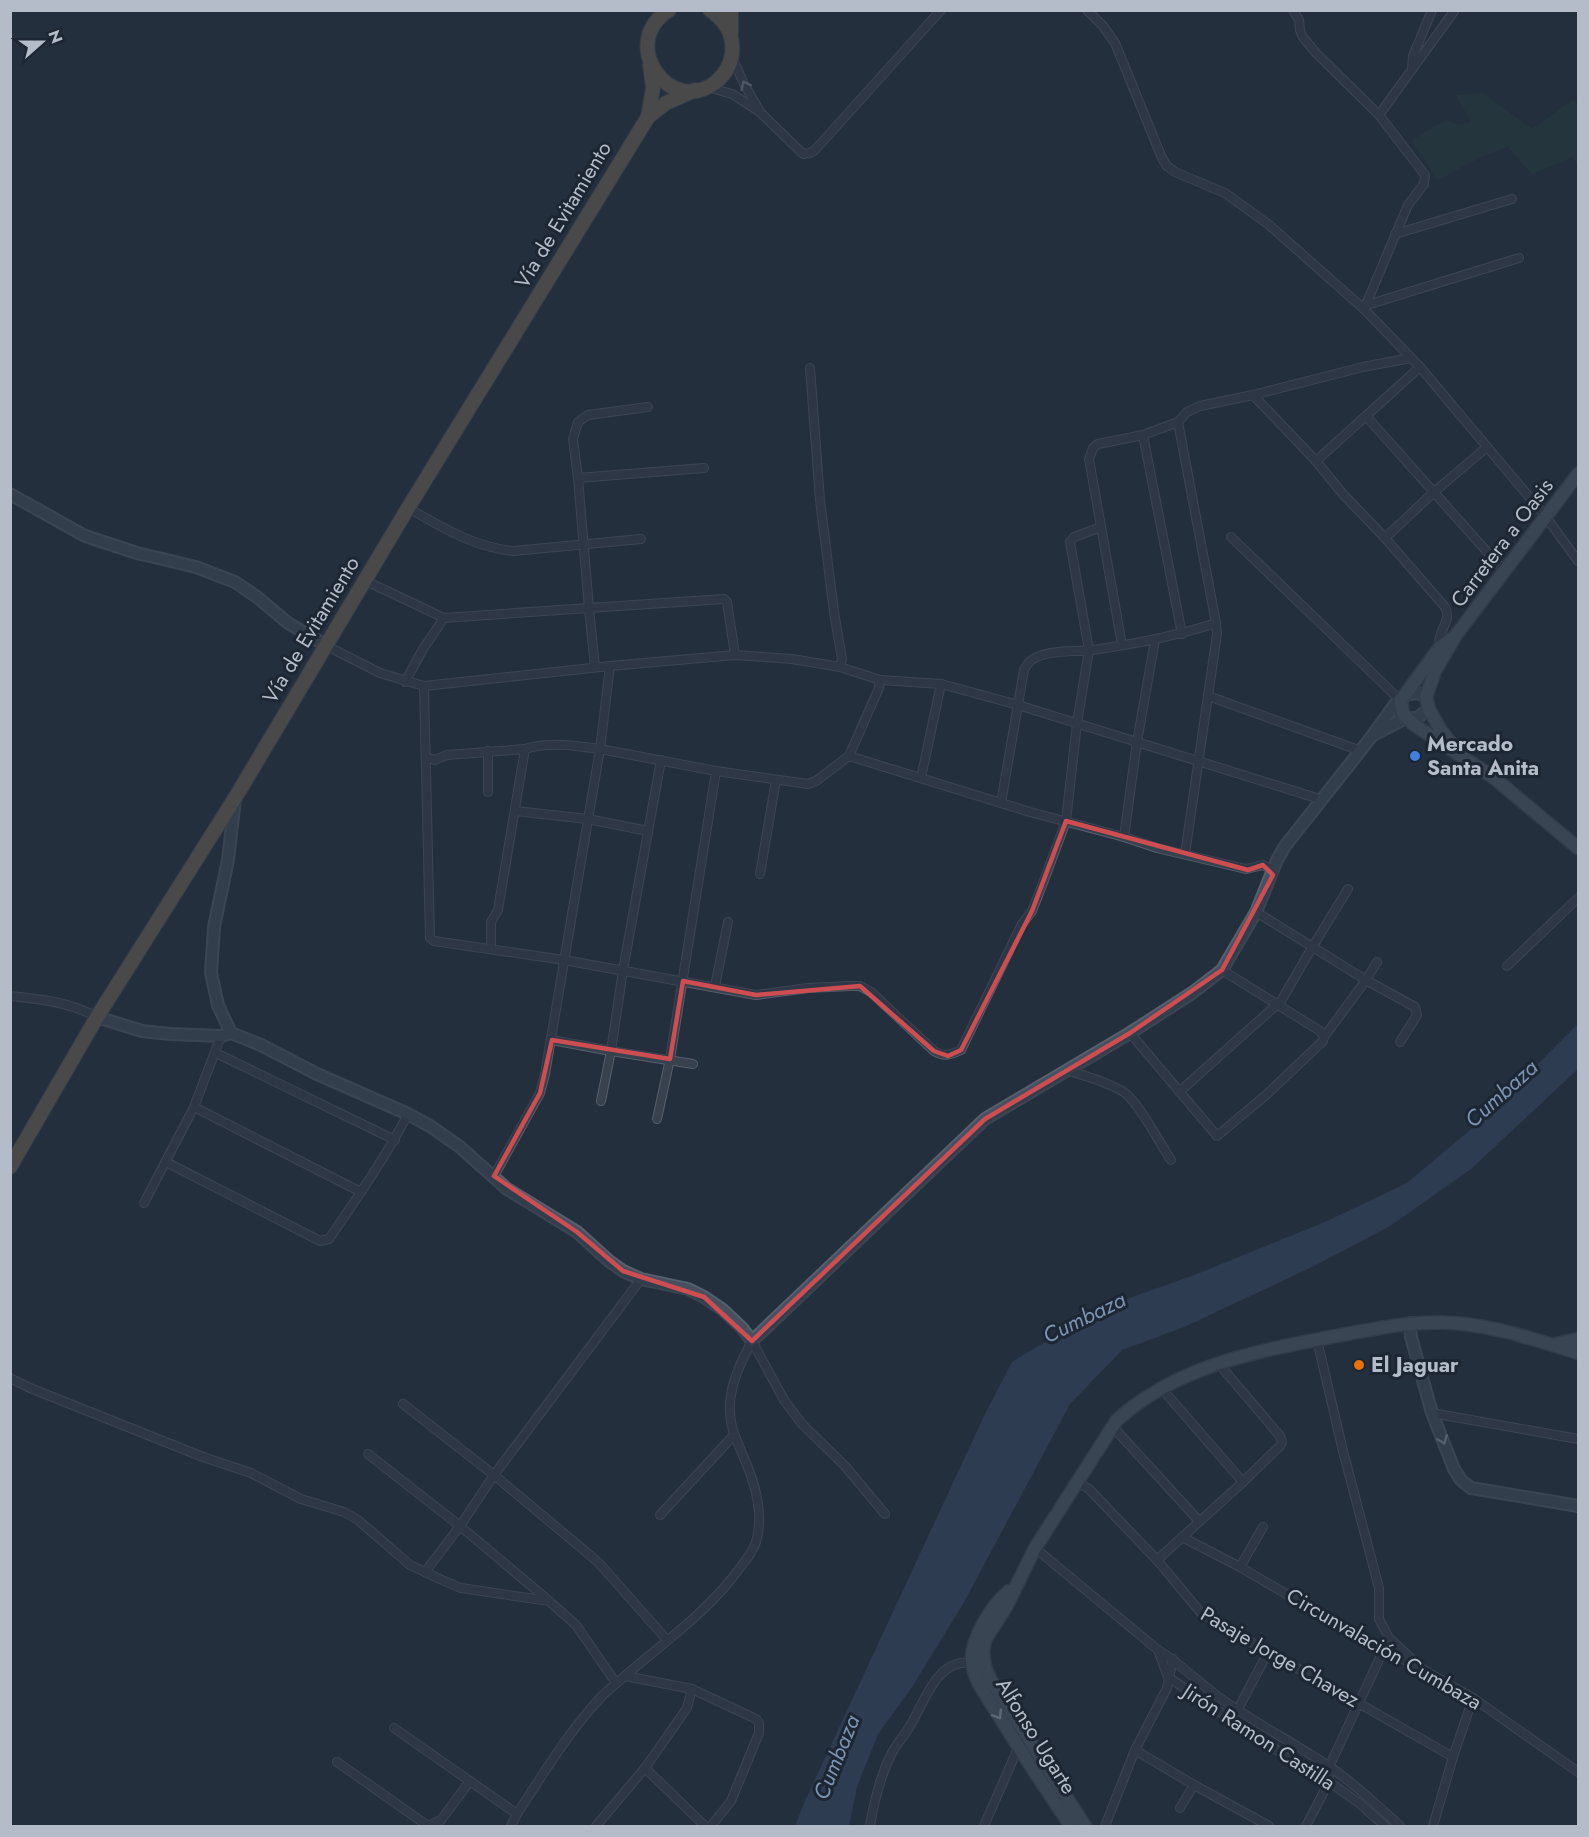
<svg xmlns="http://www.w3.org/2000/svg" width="1589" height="1837" font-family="Jost,sans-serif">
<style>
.green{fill:#263c3f}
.water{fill:#394c67}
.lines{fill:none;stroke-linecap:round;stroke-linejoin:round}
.street-casing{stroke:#565f6c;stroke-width:10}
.secondary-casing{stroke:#565f6c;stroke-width:14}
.primary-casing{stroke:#414a57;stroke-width:15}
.highway-casing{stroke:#434c59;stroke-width:16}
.street{stroke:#38414e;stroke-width:8}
.secondary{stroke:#465061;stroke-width:10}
.primary{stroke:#56606e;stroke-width:12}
.highway{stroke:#746855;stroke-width:14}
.oneway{stroke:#7c8592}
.oneway2{stroke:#8e96a5}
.oneway3{stroke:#a1aab7}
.marked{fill:none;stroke:#ce4d50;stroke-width:4.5;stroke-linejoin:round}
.shop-dot{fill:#3f7fe0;stroke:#1d2633;stroke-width:2}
.food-dot{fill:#e8710a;stroke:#1d2633;stroke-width:2}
.labels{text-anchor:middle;stroke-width:6;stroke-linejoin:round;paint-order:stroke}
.street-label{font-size:21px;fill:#b4bcc9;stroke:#1d2633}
.poi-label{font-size:21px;font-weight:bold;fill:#b4bcc9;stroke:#1d2633;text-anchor:start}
.water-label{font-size:22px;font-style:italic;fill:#7c92b1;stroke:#1d2633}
</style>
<rect width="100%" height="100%" fill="#242f3e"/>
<polygon class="green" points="1483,93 1532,129 1574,99 1578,105 1578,165 1572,157 1532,174 1508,147 1481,157 1438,180 1412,141 1424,132 1447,120 1460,125 1471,122 1456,95"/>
<polygon class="water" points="1578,1024 1578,1069 1471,1169 1390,1226 1314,1266 1184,1327 1122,1350 1070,1404 963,1604 912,1687 878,1734 857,1787 849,1826 795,1826 805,1801 985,1414 1012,1362 1102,1308 1197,1274 1325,1222 1407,1183 1482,1120"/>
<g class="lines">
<defs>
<g id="street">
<polyline points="1087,10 1103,26 1115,43 1162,158 1167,166 1175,172 1225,193 1268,224 1364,309 1420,367 1546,517 1578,561"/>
<polyline points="1293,10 1299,20 1300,30 1302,36 1316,53 1379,115 1425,175 1424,184 1408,205 1364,309"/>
<polyline points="732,57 744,84 759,110"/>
<polyline points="1412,69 1413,56 1432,10"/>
<polyline points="707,87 732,94 760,112 803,154 810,153 815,150 941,10"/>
<polyline points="1379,115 1455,10"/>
<polyline points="1395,234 1512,199"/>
<polyline points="1367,305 1519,258"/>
<polyline points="810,368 820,500 834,612 842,659 840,667"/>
<path d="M1253 395 1316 461 1342 493 1385 538 1445 607C1453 622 1436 630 1440 647"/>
<polyline points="1366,416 1505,572"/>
<polyline points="1178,422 1216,623 1217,634 1185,854"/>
<polyline points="1143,435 1182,634"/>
<polyline points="1316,461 1420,367"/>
<polyline points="704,468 578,478 589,608 724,599 727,602 735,655"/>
<polyline points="578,478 573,439 578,422 588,415 648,407"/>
<path d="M408 508C442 527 473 547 513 551L641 539"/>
<polyline points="1231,537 1399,699"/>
<polyline points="1385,538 1434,492 1487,447"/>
<polyline points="366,581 444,618 589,608 595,667"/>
<polyline points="1122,645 1089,459 1093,448 1098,444 1143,435 1178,422 1187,412 1200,406 1253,395 1363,367 1411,358"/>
<polyline points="327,646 380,673 424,686 610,666 600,749 716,771 808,784 816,781 849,756 1030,812 1124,837 1157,848 1246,869 1263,865 1270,869 1273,875"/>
<polyline points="610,666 735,655 792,659 840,667 880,680 941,684 1018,705 1323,800"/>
<polyline points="405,682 423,649 444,618"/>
<path d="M424 686 430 938 434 941 564 960 756 995 808 988 850 986H860L871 992 934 1051C944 1057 950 1055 961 1050L1022 924 1032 911 1043 883 1066 821 1077 723 1089 650 1070 542 1074 537 1101 527"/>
<polyline points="1208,696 1361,751"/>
<polyline points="849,756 879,688 880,680"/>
<path d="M426 757 435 760 447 755 525 749C550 741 575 746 600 749L545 1074 540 1093 494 1176"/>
<polyline points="921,778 941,684"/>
<polyline points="488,792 488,751"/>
<path d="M1001 803 1024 670C1027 664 1031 659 1037 657 1051 650 1076 652 1093 650 1135 644 1176 636 1216 623"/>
<polyline points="515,811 588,819 648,831"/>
<polyline points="1124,837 1137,742 1155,640"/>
<polyline points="760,874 776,780"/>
<polyline points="1256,912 1366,980 1415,1007 1417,1015 1400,1042"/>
<polyline points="491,948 491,922 498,910 525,749"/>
<polyline points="1507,966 1578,898"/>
<polyline points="715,986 728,922"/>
<path d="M10 996C41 999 69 1002 97 1017"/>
<polyline points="1130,1033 1217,1136 1266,1095 1323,1041 1324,1037 1320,1031 1222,970"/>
<polyline points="1324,1037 1366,980 1377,962"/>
<polyline points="552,1040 611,1051 693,1064"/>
<polyline points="216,1053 395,1140"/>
<path d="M1068 1070C1086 1077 1109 1082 1125 1093 1139 1103 1160 1144 1171 1160"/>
<polyline points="1179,1092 1281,1001 1313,946 1348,889"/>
<polyline points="601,1101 611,1051 623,970 661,760"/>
<polyline points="194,1107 361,1192"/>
<polyline points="657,1119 670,1059 716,771"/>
<path d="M166 1162 320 1241 329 1239C357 1198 385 1158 408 1114"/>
<polyline points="144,1203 194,1107 221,1036"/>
<polyline points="1317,1340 1343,1451 1379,1588 1379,1619 1389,1638 1417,1664"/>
<polyline points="752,1341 784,1400 802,1424 845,1466 885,1514"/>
<polyline points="10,1378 30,1388 203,1457 251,1473 301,1499 344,1512 358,1520 410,1565 442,1580 461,1588 549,1601 576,1625 616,1683"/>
<polyline points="1162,1389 1243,1482"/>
<polyline points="403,1404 494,1475 598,1562 667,1640"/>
<polyline points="1432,1413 1578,1439"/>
<polyline points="1113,1427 1199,1521"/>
<polyline points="368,1454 460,1526 548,1600"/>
<polyline points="1077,1482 1089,1489 1157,1560 1202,1614 1453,1757"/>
<polyline points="660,1515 734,1435"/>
<polyline points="1182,1537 1240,1567 1360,1637 1424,1670 1473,1698 1578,1772"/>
<polyline points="1035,1548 1158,1650 1168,1677 1287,1757 1329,1782 1359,1803 1385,1826"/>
<polyline points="1157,1560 1243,1482 1280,1446 1282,1442 1280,1436 1218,1363"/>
<polyline points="1240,1567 1263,1527"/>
<polyline points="425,1572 460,1526 494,1475 641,1279"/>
<path d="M1158 1650C1181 1664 1199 1683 1220 1698 1255 1723 1294 1743 1330 1767 1355 1784 1378 1806 1400 1826"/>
<polyline points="625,1676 692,1689 756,1719 759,1723 759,1733 731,1801 711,1826"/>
<polyline points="1238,1709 1268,1652"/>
<polyline points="394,1728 517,1814"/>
<polyline points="1135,1750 1194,1785 1269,1826"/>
<polyline points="337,1762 428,1826 441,1820 470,1781"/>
<polyline points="645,1768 705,1826"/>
<polyline points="1180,1808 1194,1785"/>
<path d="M511 1826 517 1814C543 1774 569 1731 602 1696 612 1686 623 1678 633 1669 670 1638 711 1608 739 1569 745 1561 753 1552 756 1542 764 1515 755 1483 744 1458 738 1443 731 1430 730 1414 728 1389 740 1363 752 1341"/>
<polyline points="596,1826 645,1768 687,1708 692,1689"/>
<path d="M870 1826C874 1802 881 1773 893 1751 898 1742 906 1734 911 1724 925 1701 937 1658 972 1663"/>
<polyline points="984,1826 1018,1748 1028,1738"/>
<polyline points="1105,1826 1135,1750 1167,1688 1173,1659"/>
<polyline points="1306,1826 1329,1782 1329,1767 1384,1649"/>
<polyline points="1433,1826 1453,1757 1473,1698"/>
</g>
<g id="secondary">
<polyline points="10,494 85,536 137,553 196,567 235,582 257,597 288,623 327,646"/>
<polyline points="1375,734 1406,718 1417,718 1429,709"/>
<polyline points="97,1017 142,1031 170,1034 221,1036 231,1033 261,1045 317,1074 408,1114 430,1126 460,1147 507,1189 577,1232 609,1261 623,1271 641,1279 688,1289 704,1297 723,1310 742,1328 752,1341 985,1119 1130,1033 1192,993 1222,970 1256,912 1277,860 1285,846 1372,736 1399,699 1409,694 1418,693 1426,697"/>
<polyline points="231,1033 218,1005 211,973 214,927 228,860 235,799"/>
<polyline points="1410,1323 1411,1337 1432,1413 1454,1469 1461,1480 1471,1488 1578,1506"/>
</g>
<g id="primary">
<polyline points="1451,639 1440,647 1404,696 1401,701 1403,713 1413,724 1494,778 1578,848"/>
<polyline points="1460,755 1440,729 1429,709 1426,697 1435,671 1456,635 1578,474"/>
<polyline points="1553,1345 1578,1339"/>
<path d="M1009 1591C992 1605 970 1639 972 1662 974 1680 987 1697 996 1711 1020 1750 1045 1788 1071 1826"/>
<path d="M1085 1826 990 1679 985 1667 983 1652 985 1640 1006 1607 1035 1548 1117 1420C1178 1365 1258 1351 1336 1336 1375 1329 1414 1320 1454 1323 1496 1326 1539 1341 1578 1353"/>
</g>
<g id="highway">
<path d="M669 10C616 44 672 119 717 81 725 74 731 64 732 53 734 35 725 20 710 10"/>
<polyline points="731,10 731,33"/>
<polyline points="648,117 653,88 650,65"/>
<polyline points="10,1167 97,1017 235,798 408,508 648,117 666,103 695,90"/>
</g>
</defs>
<use href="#street" class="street-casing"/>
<use href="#secondary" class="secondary-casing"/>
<use href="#primary" class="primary-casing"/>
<use href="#highway" class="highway-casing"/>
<use href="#street" class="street"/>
<use href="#secondary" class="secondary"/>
<use href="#primary" class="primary"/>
<use href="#highway" class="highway"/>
</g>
<defs><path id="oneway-chevron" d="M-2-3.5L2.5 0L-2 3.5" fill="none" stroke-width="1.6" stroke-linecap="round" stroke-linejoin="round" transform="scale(1.5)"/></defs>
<use class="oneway" href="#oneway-chevron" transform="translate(745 85) rotate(-117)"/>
<use class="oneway2" href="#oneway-chevron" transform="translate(1443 1440) rotate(69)"/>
<use class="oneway3" href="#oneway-chevron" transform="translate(998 1715) rotate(59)"/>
<path d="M0 0H1589V1837H0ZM1066 821 1248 870 1263 865 1273 875 1222 970 1130 1033 985 1119 752 1341 704 1297 623 1271 577 1232 494 1176 540 1093 552 1040 670 1059 683 981 756 995 860 986 934 1051 948 1056 961 1050 1032 911Z" fill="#242f3e" fill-opacity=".55" fill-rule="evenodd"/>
<path class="marked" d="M1066 821 1248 870 1263 865 1273 875 1222 970 1130 1033 985 1119 752 1341 704 1297 623 1271 577 1232 494 1176 540 1093 552 1040 670 1059 683 981 756 995 860 986 934 1051 948 1056 961 1050 1032 911Z"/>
<circle class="shop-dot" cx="1415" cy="756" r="6"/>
<circle class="food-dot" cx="1359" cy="1365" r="6"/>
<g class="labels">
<g class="street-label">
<text transform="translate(563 215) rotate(-59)" y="7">Vía de Evitamiento</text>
<text transform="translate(1502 543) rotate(-53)" y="7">Carretera a Oasis</text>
<text transform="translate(311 630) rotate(-59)" y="7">Vía de Evitamiento</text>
<text transform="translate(1384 1649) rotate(30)" y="7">Circunvalación Cumbaza</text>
<text transform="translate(1280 1657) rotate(30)" y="7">Pasaje Jorge Chavez</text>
<text transform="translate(1036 1736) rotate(58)" y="7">Alfonso Ugarte</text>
<text transform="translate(1259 1737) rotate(33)" y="7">Jirón Ramon Castilla</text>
</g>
<g class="poi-label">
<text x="1427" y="751">Mercado<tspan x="1427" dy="24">Santa Anita</tspan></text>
<text x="1371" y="1372">El Jaguar</text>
</g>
<g class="water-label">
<text transform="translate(1501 1093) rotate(-42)" y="8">Cumbaza</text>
<text transform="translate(1084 1317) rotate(-26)" y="8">Cumbaza</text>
<text transform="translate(836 1757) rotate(-68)" y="8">Cumbaza</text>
</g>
</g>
<rect width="1589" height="1837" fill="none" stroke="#b4bcc9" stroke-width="24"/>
<g transform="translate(42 42) rotate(69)" stroke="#1d2633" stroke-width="4.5" paint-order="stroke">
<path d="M0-4.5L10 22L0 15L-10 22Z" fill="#b4bcc9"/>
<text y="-9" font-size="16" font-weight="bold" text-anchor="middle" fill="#b4bcc9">N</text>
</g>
</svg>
